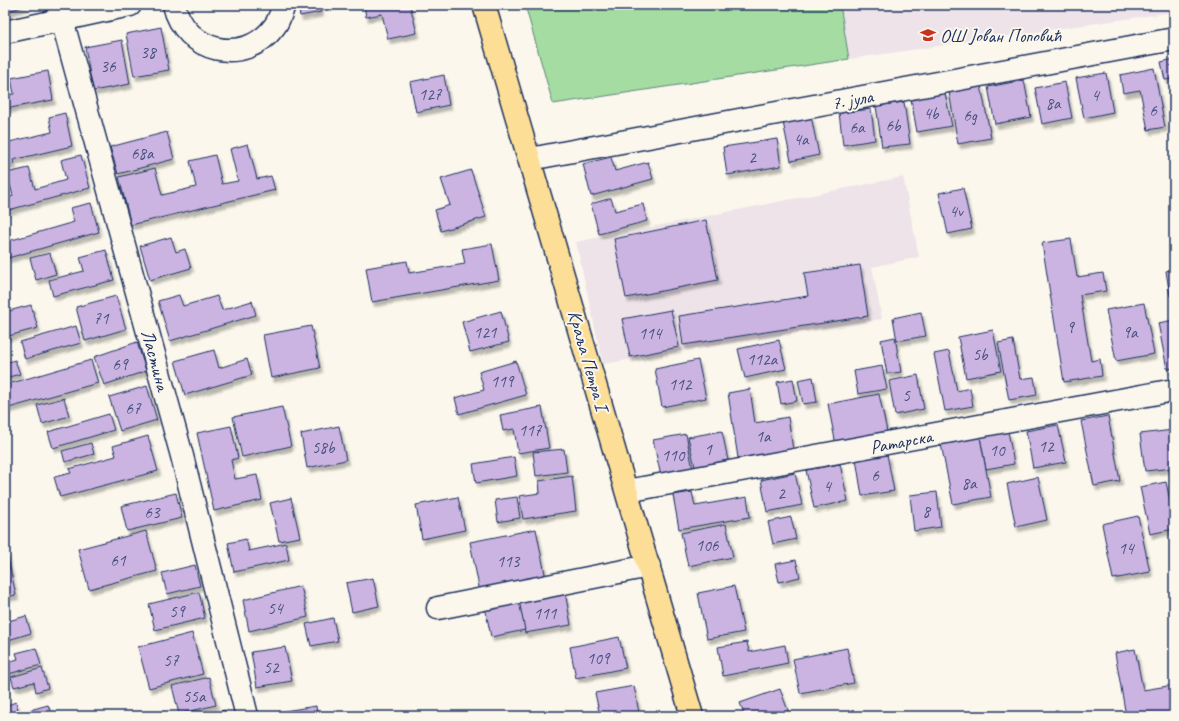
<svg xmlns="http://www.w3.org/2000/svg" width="1179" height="721" font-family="Caveat,sans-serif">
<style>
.built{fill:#ede3e9}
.green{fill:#a4dca1;stroke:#608680}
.building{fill:#ccb4e2;stroke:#1b2f5e;filter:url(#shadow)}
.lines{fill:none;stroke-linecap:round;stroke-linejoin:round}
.minor-casing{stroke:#1b2f5e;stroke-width:25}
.major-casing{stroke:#1b2f5e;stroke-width:25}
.minor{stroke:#fbf7ec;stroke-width:22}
.major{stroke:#fdde96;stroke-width:22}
.labels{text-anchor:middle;stroke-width:4;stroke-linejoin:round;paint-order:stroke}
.number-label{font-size:17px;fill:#47507f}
.poi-label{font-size:19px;fill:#1b2f5e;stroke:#fbf7ec;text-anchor:start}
.street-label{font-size:19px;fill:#1b2f5e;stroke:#fbf7ec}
</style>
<defs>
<filter id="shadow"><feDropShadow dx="2.5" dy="4.5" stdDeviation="1" flood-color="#0004"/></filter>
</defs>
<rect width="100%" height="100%" fill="#fbf7ec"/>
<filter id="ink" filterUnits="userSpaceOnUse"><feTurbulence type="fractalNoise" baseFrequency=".025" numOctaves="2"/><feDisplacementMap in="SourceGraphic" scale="8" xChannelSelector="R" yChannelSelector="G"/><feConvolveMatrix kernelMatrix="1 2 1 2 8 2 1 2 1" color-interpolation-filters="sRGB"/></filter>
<g filter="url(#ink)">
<g class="built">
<polygon points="840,5 1174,5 1174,12 849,59"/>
<polygon points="903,177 919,257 872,267 882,319 603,364 576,242"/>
</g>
<polygon class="green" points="525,5 840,5 849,59 553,104"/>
<g class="building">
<polygon points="5,5 29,5 5,12"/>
<polygon points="298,5 320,5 321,12 300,16"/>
<polygon points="364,5 410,5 417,33 388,39 382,14 366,17"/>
<polygon points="161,27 169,70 134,76 126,34"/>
<polygon points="122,40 130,84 93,91 85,47"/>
<polygon points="1174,59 1174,79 1165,80 1161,62"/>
<polygon points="1154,68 1165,127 1148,130 1140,90 1123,93 1120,75"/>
<polygon points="48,71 53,100 5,109 5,95 14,94 11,78"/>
<polygon points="1106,73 1113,112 1084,118 1076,78"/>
<polygon points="444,75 449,105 416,112 410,82"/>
<polygon points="1024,80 1031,117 995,124 988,87"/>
<polygon points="1065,82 1072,118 1042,124 1035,88"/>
<polygon points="981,86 991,138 958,144 949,92"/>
<polygon points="945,93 952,126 917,132 911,99"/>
<polygon points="904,102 910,144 882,147 876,106"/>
<polygon points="871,109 875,140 843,145 839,113"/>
<polygon points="65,113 72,146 13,160 14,164 5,166 5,143 52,132 49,117"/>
<polygon points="811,116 819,155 791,161 783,122"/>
<polygon points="167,132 174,159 118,174 110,147"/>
<polygon points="777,139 781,166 727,175 723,147"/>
<polygon points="248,144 257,179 271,176 275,190 131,225 119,177 155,168 162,195 196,187 190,161 215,155 222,184 238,181 230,149"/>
<polygon points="81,155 90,188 5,211 5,199 13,196 7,173 29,168 35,189 66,180 61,160"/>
<polygon points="611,157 615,171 648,162 653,179 591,196 583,164"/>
<polygon points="471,170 486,217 441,231 435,210 450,205 441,179"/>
<polygon points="963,188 972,229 948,234 939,193"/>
<polygon points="611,198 615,211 643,204 647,221 599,234 591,204"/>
<polygon points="91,203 99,232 8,258 5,242 74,222 70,208"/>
<polygon points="706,220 718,280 626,298 614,239"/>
<polygon points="171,237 176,252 185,249 191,268 150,280 140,246"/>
<polygon points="1071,239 1077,277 1103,273 1106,291 1080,295 1091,361 1100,359 1102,376 1064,382 1042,243"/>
<polygon points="492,244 499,280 372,302 366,268 407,261 409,273 465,264 462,249"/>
<polygon points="106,250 114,280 53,296 49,280 84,271 80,257"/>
<polygon points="50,253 56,274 36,280 30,258"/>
<polygon points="860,265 868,316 683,345 679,316 808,296 804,273"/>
<polygon points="1174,269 1174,296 1170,296 1166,271"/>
<polygon points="179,295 183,306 217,296 222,310 252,301 256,315 170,341 158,301"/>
<polygon points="116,296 126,329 85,341 76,307"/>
<polygon points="1144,303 1154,354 1116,361 1106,310"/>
<polygon points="31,305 38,328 5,337 5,312"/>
<polygon points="671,310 679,347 630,357 622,319"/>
<polygon points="501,311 509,342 470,352 462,322"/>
<polygon points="921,312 926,336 897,341 893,318"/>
<polygon points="1174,320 1174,368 1167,369 1158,323"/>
<polygon points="76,326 81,343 25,359 20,342"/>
<polygon points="311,326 320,368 271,378 263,335"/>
<polygon points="993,330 1001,371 966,378 958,337"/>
<polygon points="895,337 901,372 887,374 881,340"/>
<polygon points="779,340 786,369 745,378 738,349"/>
<polygon points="1013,340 1020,379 1034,377 1037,395 1009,400 998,343"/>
<polygon points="137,342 146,371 104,385 94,357"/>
<polygon points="214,350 219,368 247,359 252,375 185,395 175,361"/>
<polygon points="949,351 957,391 970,388 973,406 945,411 934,354"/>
<polygon points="15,360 20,374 5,378 5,363"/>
<polygon points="91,360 98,383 5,409 5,385"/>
<polygon points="698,360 706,398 662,407 655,369"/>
<polygon points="516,361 526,395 459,414 455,398 484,390 479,372"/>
<polygon points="882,366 887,389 858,394 854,371"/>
<polygon points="918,375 924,409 895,415 889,381"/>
<polygon points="813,377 817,402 803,404 798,380"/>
<polygon points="793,379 797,401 781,404 777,382"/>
<polygon points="147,386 157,420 120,431 109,397"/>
<polygon points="750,389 755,423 788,417 793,450 738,458 728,393"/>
<polygon points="879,394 888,436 836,445 828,404"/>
<polygon points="64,398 69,416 42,424 37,405"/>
<polygon points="282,407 291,446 242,457 233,417"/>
<polygon points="542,407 549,448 518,453 514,429 503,431 500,415"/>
<polygon points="109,414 114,430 53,448 48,432"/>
<polygon points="1108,416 1120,481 1094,486 1081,421"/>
<polygon points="1058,425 1066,462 1033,468 1026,431"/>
<polygon points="231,426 238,458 231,460 235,479 257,475 262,500 214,511 197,433"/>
<polygon points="339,426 346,460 307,468 301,434"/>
<polygon points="1173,430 1174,468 1145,471 1140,434"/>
<polygon points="722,431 728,460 695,467 688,437"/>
<polygon points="1008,431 1014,464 986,469 980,437"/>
<polygon points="686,434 693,469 661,476 653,440"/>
<polygon points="148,436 158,471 60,497 54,477 71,473 69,469 116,456 113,446"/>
<polygon points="980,437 991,497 953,504 941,444"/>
<polygon points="91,443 94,454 65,462 62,451"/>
<polygon points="564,449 567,472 536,476 533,452"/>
<polygon points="887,454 894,491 862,496 856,459"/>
<polygon points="514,457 517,476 476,483 473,464"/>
<polygon points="840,464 848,501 814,508 806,470"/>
<polygon points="795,473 802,505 767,512 761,480"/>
<polygon points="572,476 576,511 523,519 519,496 540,493 539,481"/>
<polygon points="1038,477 1047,520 1016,527 1007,484"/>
<polygon points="1166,482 1174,520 1174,529 1150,534 1140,487"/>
<polygon points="692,492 695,506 747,497 750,517 679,529 673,495"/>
<polygon points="937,492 941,527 914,531 910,495"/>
<polygon points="176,493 182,518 127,531 121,506"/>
<polygon points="458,497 465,530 422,539 416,505"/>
<polygon points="517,497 520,518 498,522 495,500"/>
<polygon points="291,498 300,537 279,541 270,503"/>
<polygon points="1138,516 1150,572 1113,579 1102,524"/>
<polygon points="791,517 796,539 773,544 768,522"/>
<polygon points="726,524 733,557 688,566 681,533"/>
<polygon points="536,529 546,579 480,592 470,542"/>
<polygon points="146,531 157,571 89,589 78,549"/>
<polygon points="246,539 249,551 286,543 289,560 234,572 228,543"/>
<polygon points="5,554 7,554 16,595 5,597"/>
<polygon points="796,560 800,577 779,582 775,564"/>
<polygon points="195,565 200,586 167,594 162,573"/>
<polygon points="373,578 379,606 352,612 346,583"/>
<polygon points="301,586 308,617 249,631 243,600"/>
<polygon points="734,586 744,632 707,639 698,593"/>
<polygon points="199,592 205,618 155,630 149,604"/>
<polygon points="565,592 571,625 525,633 519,601"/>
<polygon points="519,601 525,630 491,637 485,607"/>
<polygon points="26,616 31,633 5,641 5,622"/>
<polygon points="333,618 338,641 311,646 306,624"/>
<polygon points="192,633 203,674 149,688 138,647"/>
<polygon points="619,637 626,668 576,678 570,647"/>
<polygon points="747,642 749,652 785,645 788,663 723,676 718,647"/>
<polygon points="285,647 292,681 257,687 251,652"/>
<polygon points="36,648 41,665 5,675 5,663 18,659 16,653"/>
<polygon points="847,648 854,683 800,693 793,659"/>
<polygon points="1135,649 1143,690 1174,685 1174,716 1126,716 1115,653"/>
<polygon points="42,668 48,688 36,692 34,682 14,687 11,677"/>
<polygon points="209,677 216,705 179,714 172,686"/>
<polygon points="634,686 639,713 624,716 600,716 595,693"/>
<polygon points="780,689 790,716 745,716 740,703"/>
<polygon points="16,702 19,713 48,705 52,716 5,716 5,706"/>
<polygon points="316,706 317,716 278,716 278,712"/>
<polygon points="225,710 226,716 200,716"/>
</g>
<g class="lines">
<defs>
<g id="minor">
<polyline points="58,5 182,456 247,716"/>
<path d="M174 5C185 52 244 67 274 27 279 21 281 13 284 5"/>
<polyline points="5,32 130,5"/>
<polyline points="530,159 1174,39"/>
<polyline points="627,491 1174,390"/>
<polyline points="438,608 649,566"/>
</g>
<polyline id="major" points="484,5 692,716"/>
</defs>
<use href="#minor" class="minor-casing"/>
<use href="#major" class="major-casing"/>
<use href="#minor" class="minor"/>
<use href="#major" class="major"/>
</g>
</g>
<defs>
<symbol id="school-bare" viewBox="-9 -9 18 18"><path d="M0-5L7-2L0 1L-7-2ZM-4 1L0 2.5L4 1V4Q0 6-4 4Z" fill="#c8321e" stroke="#fbf7ec" stroke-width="2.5" paint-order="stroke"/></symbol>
</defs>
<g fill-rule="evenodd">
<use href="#school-bare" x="917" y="24" width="22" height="22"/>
</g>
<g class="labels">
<g class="number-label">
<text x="148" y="58">38</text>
<text x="108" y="72">36</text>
<text x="430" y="100">127</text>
<text x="1095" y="101">4</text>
<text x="1053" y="109">8a</text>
<text x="1153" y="116">6</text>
<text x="931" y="119">4b</text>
<text x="970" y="121">6g</text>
<text x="893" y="131">6b</text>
<text x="857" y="133">6a</text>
<text x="801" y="145">4a</text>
<text x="142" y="159">68a</text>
<text x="752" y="163">2</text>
<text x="956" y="217">4v</text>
<text x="101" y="324">71</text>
<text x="1070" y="333">9</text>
<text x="485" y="338">121</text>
<text x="1130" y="338">9a</text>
<text x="650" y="339">114</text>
<text x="980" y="360">5b</text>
<text x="762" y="365">112a</text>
<text x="120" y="370">69</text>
<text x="502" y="387">119</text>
<text x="680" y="390">112</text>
<text x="906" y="401">5</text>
<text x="133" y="414">67</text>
<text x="530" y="436">117</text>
<text x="763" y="442">1a</text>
<text x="1046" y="452">12</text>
<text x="323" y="453">58b</text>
<text x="708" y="455">1</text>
<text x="997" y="456">10</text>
<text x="673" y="461">110</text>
<text x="875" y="481">6</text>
<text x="969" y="489">8a</text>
<text x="827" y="492">4</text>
<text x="781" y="499">2</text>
<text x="926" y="517">8</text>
<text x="152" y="518">63</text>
<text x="707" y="551">106</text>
<text x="1126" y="554">14</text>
<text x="118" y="566">61</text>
<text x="508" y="567">113</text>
<text x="275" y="614">54</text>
<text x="177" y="617">59</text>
<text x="545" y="619">111</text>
<text x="598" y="664">109</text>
<text x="171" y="666">57</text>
<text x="271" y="673">52</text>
<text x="194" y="702">55a</text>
</g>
<g class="poi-label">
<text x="940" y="42">ОШ Јован Поповић</text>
</g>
<g class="street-label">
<text transform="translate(852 99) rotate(-10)" y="7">7. јула</text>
<text transform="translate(156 360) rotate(75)" y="7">Ластина</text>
<text transform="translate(589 360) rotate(74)" y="7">Краља Петра I</text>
<text transform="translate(901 441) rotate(-11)" y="7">Ратарска</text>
</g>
</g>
<rect width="1179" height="721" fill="none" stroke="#fbf7ec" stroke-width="20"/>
<rect x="10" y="10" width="1159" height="701" fill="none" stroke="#1b2f5e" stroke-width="1.5" filter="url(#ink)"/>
</svg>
